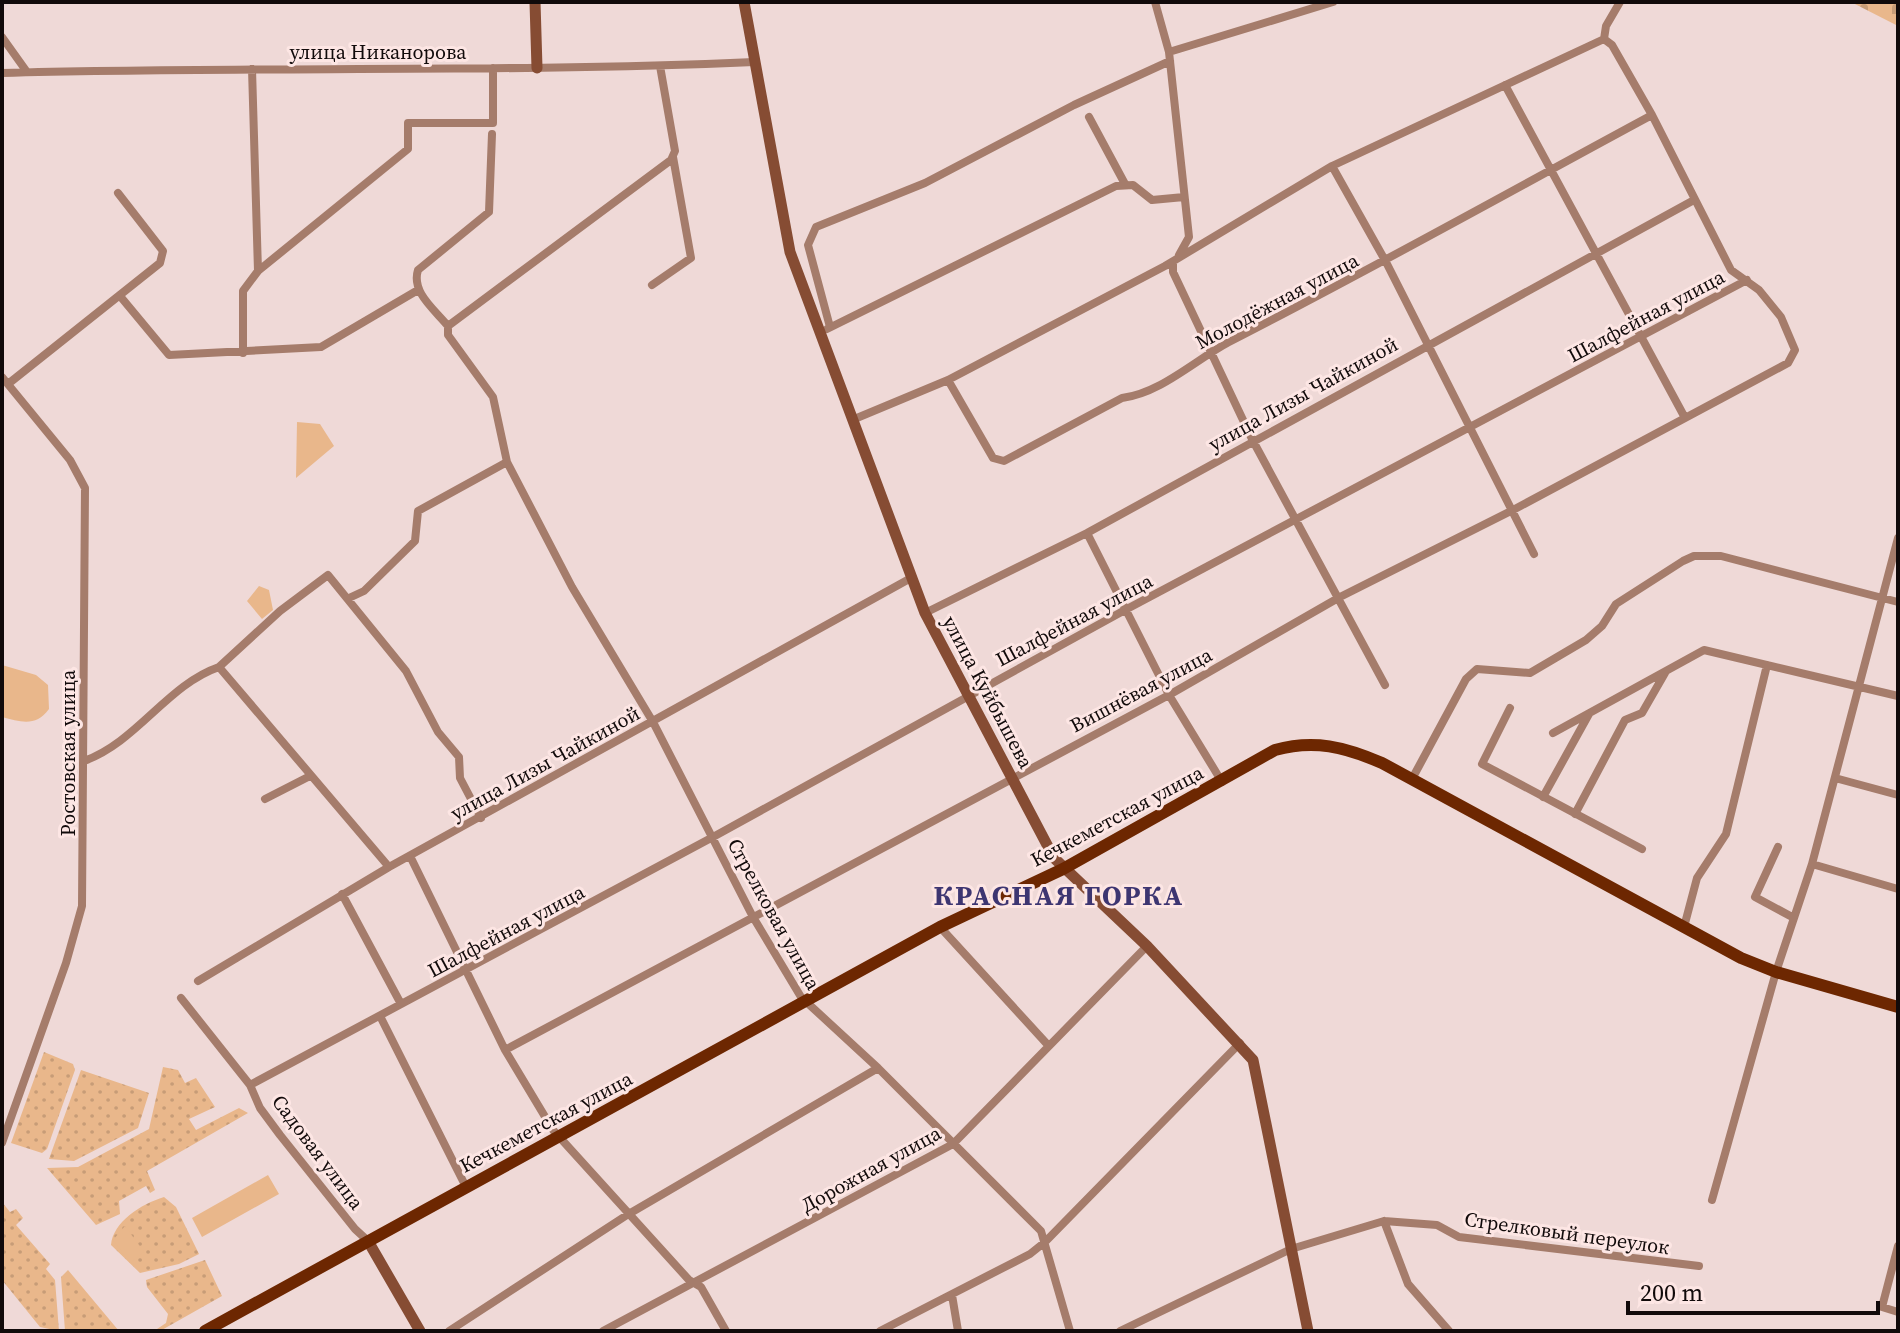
<svg xmlns="http://www.w3.org/2000/svg" width="1900" height="1333" font-family="'Source Serif 4',serif">
<defs>
<pattern id="grass-dots" width="8" height="8" patternUnits="userSpaceOnUse" patternTransform="scale(2)"><rect width="8" height="8" fill="#e9b78b"/><path d="M2 2h.1M6 6h.1" fill="none" stroke="#c79c77" stroke-width="1.8" stroke-linecap="round"/></pattern>
<pattern id="cemetery-stones" width="16" height="16" patternUnits="userSpaceOnUse" patternTransform="scale(2)"><rect width="16" height="16" fill="#e9b78b"/><path d="M2 7V4a2 2 0 0 1 4 0v3zM10 15v-3a2 2 0 0 1 4 0v3z" fill="#c79c77"/></pattern>
</defs>
<rect width="100%" height="100%" fill="#efd9d7"/>
<path fill="url(#grass-dots)" d="M44 1052 73 1064 75 1070 47 1149 42 1153 11 1143Z
M163 1067 178 1070 185 1083 196 1078 215 1107 189 1119 196 1130 239 1108 248 1113 147 1171 155 1190 150 1193 146 1186 119 1201 120 1214 96 1225 47 1168 78 1167 149 1129Z
M81 1070 149 1093 138 1128 74 1161 49 1159Z
M164 1197 176 1207 199 1254 179 1264 140 1273 111 1245C113 1222 141 1204 164 1197Z
M2 1202 10 1212 16 1209 23 1218 16 1225 50 1264 46 1269 55 1280 59 1331 40 1327 2 1280Z
M205 1260 222 1296 160 1331H154L166 1323 168 1314 147 1287 146 1280Z
M68 1270 119 1331H65L61 1277Z"/>
<path fill="url(#cemetery-stones)" d="M1851 2H1898V26Z"/>
<path fill="#e9b78b" d="M297 422 320 424 334 446 296 478Z
M259 586 269 590 273 610 262 619 247 601Z
M2 665 36 675 48 685 49 709C36 727 21 722 2 717Z
M268 1175 279 1194 202 1237 192 1218Z
M125 1226 144 1252 130 1263 113 1240Z"/>
<g fill="none" stroke-linecap="round" stroke-linejoin="round">
<path stroke="#a57c6b" stroke-width="8" d="M1155 2 1169 52 1189 237 1179 255
M2 37 27 72
M1604 39 1606 26 1620 2
M1169 52 1333 2
M2 73C253 66 504 73 754 62
M1505 85 1684 416
M1089 117 1125 184
M492 134 489 212 418 270C411 292 434 309 448 326V335L493 397 507 462 572 587 653 722 753 917 801 997 878 1068 1041 1231 1070 1331
M1332 166 1386 262 1534 554
M1173 262V272L1252 439 1385 685
M258 271 408 149V123H493V68
M652 285 691 258 673 157
M120 296 169 355 321 347 418 290
M448 326 671 160 675 151 660 66
M830 327 808 245 816 227 925 183 1074 105 1170 61
M827 329 1116 186 1133 185 1152 200 1184 197
M243 353V291L258 271 252 69
M2 377 70 460 85 488 82 906 66 963 2 1143
M948 380 993 458 1004 461 1122 398C1161 393 1195 360 1229 342 1372 269 1511 191 1652 115
M8 384 160 263 163 251 118 193
M852 420 948 380 1165 266 1332 166 1604 39
M1087 533 1169 695 1222 782
M349 598 364 591 415 541 418 511 507 462
M925 613 1087 533 1694 200
M219 667 280 611 328 575 406 671 438 732 459 757 460 778 481 818
M219 667 389 867
M1510 708 1482 764 1642 849
M1553 733 1704 650 1898 696
M84 761C137 742 167 685 219 667
M1835 778 1898 795
M1412 779 1466 679 1477 669 1530 673 1586 640 1602 626 1616 604 1683 561 1694 556H1721L1898 602
M1543 797 1589 714
M265 799 310 776
M1575 814 1625 720 1642 713 1665 673
M1778 847 1755 897 1794 918
M411 858 505 1050 553 1130 689 1280 701 1287 726 1331
M1812 864 1898 889
M342 894 401 1004
M940 927 1047 1044
M1684 927 1697 878 1726 834 1767 665
M1776 972 1812 864 1898 538
M198 981 389 867 911 578
M181 998 250 1085 260 1108 280 1135 355 1229 368 1241
M380 1016 466 1187
M505 1050 1169 695 1340 597 1513 510 1788 363 1795 350 1781 317 1759 290 1731 270 1652 115 1612 45 1604 39
M250 1085 713 837 1125 610 1747 280
M1712 1200 1776 972
M1384 1221 1408 1284 1449 1331
M1898 1246 1882 1307 1898 1312
M952 1295 958 1331
M449 1331 627 1215 878 1068
M603 1331 953 1144 1147 946
M880 1331 1030 1254 1045 1242 1240 1043
M1120 1331 1291 1249 1384 1221 1437 1225 1459 1237 1699 1266"/>
<path stroke="#864c33" stroke-width="11" d="M535 2 537 68
M744 2 790 252 925 613 1054 858 1147 946 1253 1060 1308 1331
M368 1241 420 1331"/>
<path stroke="#6d2701" stroke-width="12" d="M205 1331 940 927 1063 869 1275 750C1314 739 1345 747 1382 763L1741 958 1776 972 1898 1007"/>
</g>
<g text-anchor="middle" stroke-width="6" stroke-linejoin="round" paint-order="stroke">
<g font-size="20" fill="#110a0a" stroke="#fde6e4">
<text x="378" y="59">улица Никанорова</text>
<text transform="translate(1277 301) rotate(-28)" y="7">Молодёжная улица</text>
<text transform="translate(1646 316) rotate(-28)" y="7">Шалфейная улица</text>
<text transform="translate(1303 394) rotate(-29)" y="7">улица Лизы Чайкиной</text>
<text transform="translate(1074 620) rotate(-28)" y="7">Шалфейная улица</text>
<text transform="translate(1141 690) rotate(-28)" y="7">Вишнёвая улица</text>
<text transform="translate(988 692) rotate(62)" y="7">улица Куйбышева</text>
<text transform="translate(68 753) rotate(-90)" y="7">Ростовская улица</text>
<text transform="translate(545 763) rotate(-29)" y="7">улица Лизы Чайкиной</text>
<text transform="translate(1117 816) rotate(-28)" y="7">Кечкеметская улица</text>
<text transform="translate(774 914) rotate(61)" y="7">Стрелковая улица</text>
<text transform="translate(506 931) rotate(-28)" y="7">Шалфейная улица</text>
<text transform="translate(546 1122) rotate(-28)" y="7">Кечкеметская улица</text>
<text transform="translate(318 1152) rotate(53)" y="7">Садовая улица</text>
<text transform="translate(871 1169) rotate(-29)" y="7">Дорожная улица</text>
<text transform="translate(1567 1233) rotate(8)" y="7">Стрелковый переулок</text>
</g>
<g font-size="28" font-weight="bold" letter-spacing="2" fill="#3d3571" stroke="#fde6e4">
<text x="1059" y="905">КРАСНАЯ ГОРКА</text>
</g>
</g>
<rect width="1900" height="1333" fill="none" stroke="#110a0a" stroke-width="8"/>
<path d="M1628 1301v12h250v-12" fill="none" stroke="#110a0a" stroke-width="4"/>
<text x="1640" y="1301" font-size="24" fill="#110a0a" stroke="#fde6e4" stroke-width="6" paint-order="stroke">200 m</text>
</svg>
